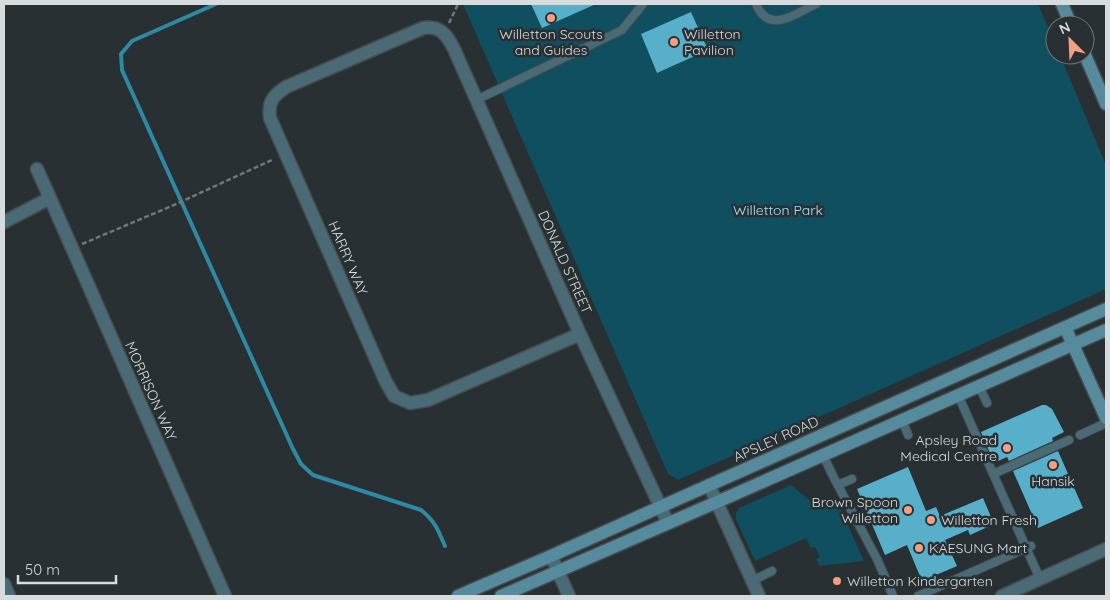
<svg xmlns="http://www.w3.org/2000/svg" width="1110" height="600" font-family="Quicksand,sans-serif">
<rect width="100%" height="100%" fill="#283033"/>
<path fill="#0f4f60" d="M463 4H1038L1055 44V55H1060L1106 165V289L678 480 668 474Z
M791 485 814 504 827 502 836 499 864 561 819 566 816 559 820 557 815 547 811 548 806 538 755 561 736 519V513L739 508Z"/>
<g fill="none" stroke-linecap="round" stroke-linejoin="round">
<path stroke="#2e89a3" stroke-width="4" d="M216 4 132 41 121 54 122 70 293 449 301 464 313 475 421 510C435 521 438 530 445 546"/>
</g>
<path fill="#58afca" d="M531 4H596L542 28Z
M691 12 708 50 657 73 641 34Z
M1042 405H1046L1052 409 1064 432 1052 438 1053 441 1009 461 1007 457 994 463 981 432Z
M1058 451 1083 508 1038 528 1013 471Z
M908 467 926 511 936 507 940 516 983 498 994 524 970 535 968 530 945 540 957 566 922 581 907 545 885 555 857 489Z"/>
<g fill="none" stroke-linecap="round" stroke-linejoin="round">
<g stroke="#444c4e" stroke-width="10">
<path id="lane" d="M756 4C769 35 795 14 816 4
M476 100 622 30 643 4
M979 386 987 403
M958 395 1040 579
M902 420 908 435
M1080 435 1106 423
M823 455 833 476 877 559 893 596
M993 474 1069 440
M838 485 852 479
M752 581 772 571
M918 596 1031 546"/>
</g>
<g stroke="#444c4e" stroke-width="15">
<path id="street" d="M37 169 50 198
M4 222 50 198 225 596
M580 334 428 400 410 403 394 396 385 380 270 118C268 101 273 96 286 87L423 28C440 25 447 35 454 49L580 334 668 523
M709 485 759 596
M551 556 569 596
M4 584 9 596
M1002 596 1106 549"/>
</g>
<g stroke="#444c4e" stroke-width="15">
<path id="secondary" d="M1062 4 1071 25
M1085 55 1106 104
M1065 327 1106 418
M458 596 551 556 660 507 1106 309
M501 596 717 502 1106 330"/>
</g>
<path stroke="#70777a" stroke-width="2.5" stroke-dasharray="5 2.5" stroke-linecap="butt" d="M449 23 458 4
M82 244 174 205 274 159"/>
<use href="#lane" stroke="#4a6a75" stroke-width="8"/>
<use href="#street" stroke="#4a6a75" stroke-width="12"/>
<use href="#secondary" stroke="#568b9d" stroke-width="12"/>
</g>
<g fill="#f3a082" stroke="#283033" stroke-width="2">
<circle cx="551" cy="18" r="5"/>
<circle cx="674" cy="42" r="5"/>
<circle cx="1007" cy="448" r="5"/>
<circle cx="1053" cy="465" r="5"/>
<circle cx="908" cy="510" r="5"/>
<circle cx="931" cy="520" r="5"/>
<circle cx="919" cy="548" r="5"/>
<circle cx="837" cy="581" r="5"/>
</g>
<g text-anchor="middle" stroke-width="5" stroke-linejoin="round" paint-order="stroke">
<g font-size="14" fill="#d6dcde" stroke="#283033" text-anchor="start">
<text x="551" y="39" text-anchor="middle">Willetton Scouts<tspan x="551" dy="16">and Guides</tspan></text>
<text x="684" y="39">Willetton<tspan x="684" dy="16">Pavilion</tspan></text>
<text x="997" y="445" text-anchor="end">Apsley Road<tspan x="997" dy="16">Medical Centre</tspan></text>
<text x="1053" y="486" text-anchor="middle">Hansik</text>
<text x="898" y="507" text-anchor="end">Brown Spoon<tspan x="898" dy="16">Willetton</tspan></text>
<text x="941" y="525">Willetton Fresh</text>
<text x="929" y="553">KAESUNG Mart</text>
<text x="847" y="586">Willetton Kindergarten</text>
</g>
<g font-size="14" fill="#a1e3f9" stroke="#283033">
<text x="778" y="215">Willetton Park</text>
</g>
<g font-size="14" fill="#d6dcde" stroke="#283033">
<text transform="translate(348 258) rotate(67)" y="5">HARRY WAY</text>
<text transform="translate(565 262) rotate(66)" y="5">DONALD STREET</text>
<text transform="translate(151 391) rotate(66)" y="5">MORRISON WAY</text>
<text transform="translate(776 439) rotate(-24)" y="5">APSLEY ROAD</text>
</g>
</g>
<rect width="1110" height="600" fill="none" stroke="#d6dcde" stroke-width="10"/>
<g transform="translate(1070 40) rotate(336)"><circle r="24" fill="#283033" stroke="#6e7577"/>
<path d="M0-4L9 19L0 12L-9 19Z" fill="#f3a082"/>
<text y="-8" font-size="14" font-weight="bold" text-anchor="middle" fill="#d6dcde">N</text>
</g>
<path d="M18 575v8h98v-8" fill="none" stroke="#d6dcde" stroke-width="2.5"/>
<text x="25" y="575" font-size="15" fill="#d6dcde" stroke="#283033" stroke-width="4" paint-order="stroke">50 m</text>
</svg>
